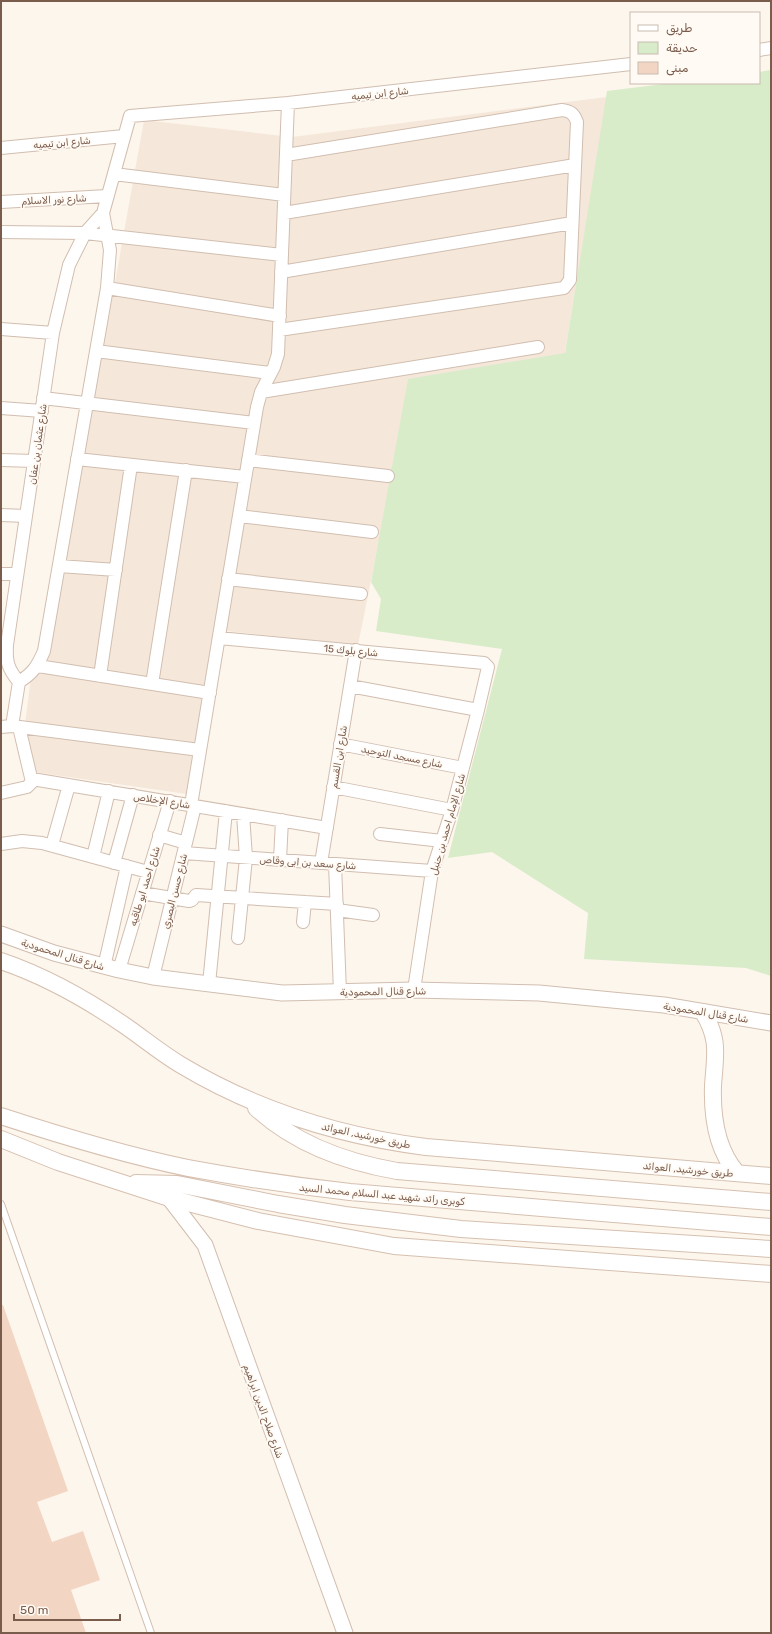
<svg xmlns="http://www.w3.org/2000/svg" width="772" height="1634" font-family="Rubik,'Noto Naskh Arabic',sans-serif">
<rect width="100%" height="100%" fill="#fdf6ec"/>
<path fill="#f5e8da" d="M607 97 564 358 410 385 358 645 217 630 193 795 34 772 24 733 31 677 47 663 144 120 292 137Z"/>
<path fill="#d8ecc9" d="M771 70V976L746 968 584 959 588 913 492 852 448 858 502 649 376 631 381 599 371 582 408 379 565 353 607 91 672 83H759V72Z"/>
<path fill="#f3d5c3" d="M1 1305H3L68 1491 37 1502 52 1542 83 1531 100 1580 71 1590 86 1633H1Z"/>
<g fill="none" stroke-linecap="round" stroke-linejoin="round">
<g stroke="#d1beb0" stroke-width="8">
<path id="service" d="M1 1204 151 1633"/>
</g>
<g stroke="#d1beb0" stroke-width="14">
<path id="minor" d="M759 50 771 48
M1 148 124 136
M114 174 284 195
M1 202 107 196
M284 213 575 165
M1 232 85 233 282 255
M281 272 572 223
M107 288 280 316
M1 329 53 333
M279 330 564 288 570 280 577 122C574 114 571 111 562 110L286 155
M96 351 270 373
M261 392 538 347
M43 398 254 423
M1 408 42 411
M77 459 245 477
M1 460 34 461
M248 460 388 476
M1 515 26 516
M239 516 372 532
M59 566 116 570
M1 574H17
M228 579 361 594
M219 638 484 663 488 667 478 710 452 810 432 871 414 990
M38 666 210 693
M100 676 131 465
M19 682C33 673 37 667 44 651L107 288 110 250 103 213
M152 684 186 470
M350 686 478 710
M12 726 19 682C8 669 6 662 7 645L53 333 69 265 85 233 103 213 130 116 288 103 631 64
M1 727 12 726 200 750
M19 727 32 782
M340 744 463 768
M333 787 452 810
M1 793 27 787 34 780H38L327 828
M191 805 257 407 261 392 274 367 278 354 288 103
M380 834 442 841
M159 835 186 843
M1 844 22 841 42 843 148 872
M52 845 69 785
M184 853 432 871
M93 857 109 791
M280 860 282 820
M114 863 133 795
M321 863 356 650
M335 864 340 992
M142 893 189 901 192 900 196 895 337 904
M337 910 373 915
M303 922 305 902
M238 938 246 858 243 814
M104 967 127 866
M119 970 170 801
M153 977 195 806
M209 984 226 811"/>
</g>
<g stroke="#d1beb0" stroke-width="17">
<path id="tertiary" d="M1 934 54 953 119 970 153 977 282 993 414 990 539 993 664 1005 771 1023
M169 1198 205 1245 345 1633"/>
</g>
<g stroke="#d6c0b0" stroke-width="18">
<path id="secondary" d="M1 961C45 976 86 999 124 1025 143 1038 161 1053 181 1065 256 1110 340 1136 426 1147L771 1176
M703 1012C720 1040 715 1055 713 1086 712 1116 717 1150 737 1173
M256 1108C295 1144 345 1162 397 1171L771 1202
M1 1116C62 1136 125 1155 188 1168 242 1178 296 1186 350 1192L771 1227
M1 1139 58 1162 169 1198 258 1221 394 1246 771 1274
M136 1183 177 1184 278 1204 345 1215 461 1229 771 1249"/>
</g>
<use href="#service" stroke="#fff" stroke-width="6"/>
<use href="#minor" stroke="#fff" stroke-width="12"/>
<use href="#tertiary" stroke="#fff" stroke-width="15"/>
<use href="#secondary" stroke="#fff" stroke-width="16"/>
</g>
<g text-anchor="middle" stroke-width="3.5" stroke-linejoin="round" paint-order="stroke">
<g font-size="10" fill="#7a5c4d" stroke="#fffaf3">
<text transform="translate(380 93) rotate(-6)" y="4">شارع ابن تيميه</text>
<text transform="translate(62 142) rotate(-5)" y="4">شارع ابن تيميه</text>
<text transform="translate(54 199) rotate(-3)" y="4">شارع نور الاسلام</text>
<text transform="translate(37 444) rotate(-82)" y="4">شارع عثمان بن عفان</text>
<text transform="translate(351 650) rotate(5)" y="4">شارع بلوك 15</text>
<text transform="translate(402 756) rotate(11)" y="4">شارع مسجد التوحيد</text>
<text transform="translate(338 757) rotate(-81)" y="4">شارع ابن القسم</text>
<text transform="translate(162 800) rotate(9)" y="4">شارع الإخلاص</text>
<text transform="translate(447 824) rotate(-74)" y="4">شارع الإمام احمد بن حنبل</text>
<text transform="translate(308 862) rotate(4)" y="4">شارع سعد بن ابى وقاص</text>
<text transform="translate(144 886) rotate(-73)" y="4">شارع احمد ابو طاقيه</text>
<text transform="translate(174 891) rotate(-76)" y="4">شارع حسن البصري</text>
<text transform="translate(63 954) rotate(17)" y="4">شارع قنال المحمودية</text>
<text transform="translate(383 991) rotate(-1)" y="4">شارع قنال المحمودية</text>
<text transform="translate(706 1012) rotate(9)" y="4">شارع قنال المحمودية</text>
<text transform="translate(366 1135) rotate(12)" y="4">طريق خورشيد, العوائد</text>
<text transform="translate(688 1169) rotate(5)" y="4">طريق خورشيد, العوائد</text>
<text transform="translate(382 1194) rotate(5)" y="4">كوبرى رائد شهيد عبد السلام محمد السيد</text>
<text transform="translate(264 1411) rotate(70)" y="4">شارع صلاح الدين ابراهيم</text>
</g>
</g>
<rect width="772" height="1634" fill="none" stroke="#7a5c4d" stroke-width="4"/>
<rect x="630" y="12" width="130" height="72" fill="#fffaf3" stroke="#cabbb1"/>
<rect x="638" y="25" width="20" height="6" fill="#ffffff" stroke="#cabbb1"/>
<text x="666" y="32" font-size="12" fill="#7a5c4d">طريق</text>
<rect x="638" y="42" width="20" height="12" fill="#d8ecc9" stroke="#cabbb1"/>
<text x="666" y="52" font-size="12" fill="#7a5c4d">حديقة</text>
<rect x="638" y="62" width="20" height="12" fill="#f3d5c3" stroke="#cabbb1"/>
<text x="666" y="72" font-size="12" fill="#7a5c4d">مبنى</text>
<path d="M14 1614v6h106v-6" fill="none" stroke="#7a5c4d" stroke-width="2"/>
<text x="20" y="1614" font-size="12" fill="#7a5c4d" stroke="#fffaf3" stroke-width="3" paint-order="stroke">50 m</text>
</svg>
